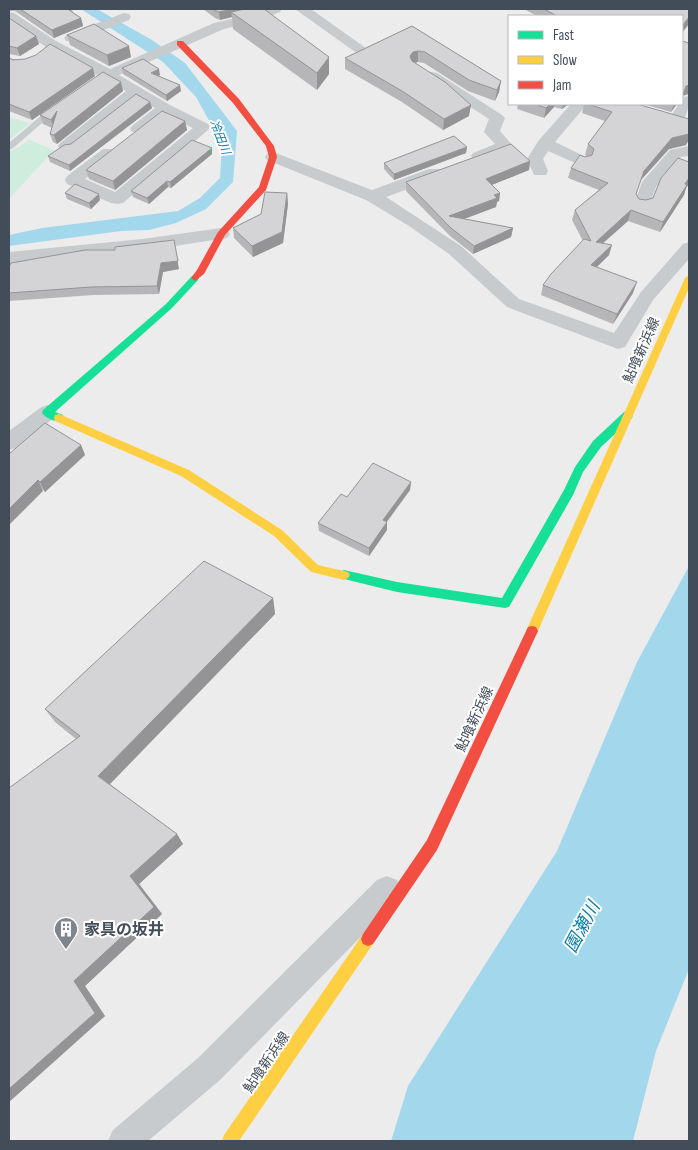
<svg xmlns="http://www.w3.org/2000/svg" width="698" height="1150" font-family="'Sofia Sans Condensed','Noto Sans JP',sans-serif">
<rect width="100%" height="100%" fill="#edecec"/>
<path fill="#cfeddd" d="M9 117 30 123 9 140Z
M30 140 54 150 9 199V152Z"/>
<path fill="#a3d8ec" d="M81 9H97L152 40 185 63 237 131 233 182 206 209 176 223 149 230 121 231 9 246V235L42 228 178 211 200 198 220 178 222 144 196 97 163 62Z
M689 566V969L656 1051 633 1141H391L408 1086 557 851 637 662Z"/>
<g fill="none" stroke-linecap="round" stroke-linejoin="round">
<path fill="#c8cbcd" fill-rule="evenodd" d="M50 108 57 110 12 149H9V143Z"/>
<path fill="#c8cbcd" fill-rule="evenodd" d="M264 9H282L280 12 258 21 224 29 119 75 170 105 208 124 211 127 208 130 123 203 117 204 111 203 67 184 65 180 67 176 103 149H115L117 152 115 155 85 179 115 192 193 128 166 115 144 132H132L130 129 132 126 155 108 137 98 72 149H60L58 146 60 143 126 91 46 47 9 22V12L14 13 56 41 110 69 214 23 249 15Z
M295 9H311L370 51 368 54H358Z
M124 13 129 14 131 17 129 20 76 41H66L64 38 66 35Z
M432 72 437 73 502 115 505 118 500 131 513 146 511 149 485 159H473L471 156 473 153 495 144 484 132 489 119 427 79 425 76 427 73Z
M689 96C689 108 688 113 681 123H671L668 120 679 104H682L684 97Z
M571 104H587L555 142 588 158 590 161 588 164 582 166 548 151 543 159 548 171 546 175H534L527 159 539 140Z
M689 146V156L681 157 656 187 648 208 642 209 636 208 634 204 642 182 670 150Z
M273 152 372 190 429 169H441L443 173 441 177 386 197 461 246 519 299 614 333 641 292 683 244 689 242V259L653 300 625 347 618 349 507 307 449 254 409 226 366 200 267 160 265 157 267 154Z
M221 228 227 230 230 234 227 238 142 251 9 264V252L142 239Z
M47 405 54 408 57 413 54 418 16 448 9 450V431L40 408Z
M387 876 397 880 401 890 397 900 220 1080 148 1141H108L113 1130 198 1058 377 880Z"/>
<path fill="#16e098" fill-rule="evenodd" d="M195 275 199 278 198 280 172 308 55 412 63 415 64 418 63 421C57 423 45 418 42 413L43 410 166 304 192 276Z
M628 411 632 412 633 415 632 418 601 447 583 472 573 495 509 607 505 608 397 592 340 578 338 575 340 572 344 570 397 582 502 598 564 490 575 467 593 441 624 412Z"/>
<path fill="#ffcf43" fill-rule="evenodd" d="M689 275V288L538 631 536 635 532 636 528 635 526 631 685 278Z
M59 414 189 470 282 530 318 565 348 572 350 575 348 578 344 580 311 572 274 536 181 476 55 421 54 418 55 415Z
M368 932 373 934 375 939 373 944 239 1141H222L224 1135 363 934Z"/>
<path fill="#f24e42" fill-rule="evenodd" d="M177 41H183L239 99 274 146 277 157 266 190 225 235 204 274 195 281 191 278 197 270 218 232 259 187 269 157 266 146 233 103 177 45Z
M532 626 536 627 538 631 437 850 373 944 368 946 363 944 361 939 363 934 427 840 528 627Z"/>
</g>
<path fill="#b6b6b8" d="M9 9H72L73 13 81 18 83 26 54 38 15 11H9Z
M203 9H264L329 74 317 90 233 29 232 17 220 20 215 18Z
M524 9H689L682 16H537Z
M9 18 36 36 39 44 20 56 9 54Z
M412 26 501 81 499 92 495 101 468 91 424 63 418 62 415 63 469 116 443 130 402 102 345 69V58Z
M67 35 131 57 109 66 70 45Z
M9 58 95 76 32 120 9 111Z
M122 68 160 75 158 76 181 91 167 101 123 74Z
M121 82 123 91 57 144 53 142 50 134 52 128 43 124 40 115Z
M150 102 152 108 70 171 50 162 48 156Z
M518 104H569L562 109 554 107 544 118 517 109Z
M584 104H637L686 145 669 149 640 181 636 195 639 199 646 200 653 198 689 162V184L686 188 684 195 660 232 628 221 603 243 609 255 596 267 633 293 613 324 541 295 543 285 583 241 572 220 575 210 599 190 568 178 571 168 587 156 585 155 588 144 605 121 582 113Z
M643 104H677L671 112Z
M185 121 187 130 115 190 89 179 86 170Z
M467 147 466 153 394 180 384 169V163Z
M212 148V154L171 188 168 187 149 204 133 197 131 191Z
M530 161 529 170 492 185 500 193 499 201 497 202 496 207 464 219 513 228 511 237 473 254 450 236 406 191V182Z
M65 193 100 200 91 209 67 199Z
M287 193 288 204 283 243 253 257 234 238 233 228 261 214Z
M9 267 179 269 163 272 159 294 94 295 9 301Z
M81 445 85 455 45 492 9 454Z
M411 482 410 490 387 522V530L369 556 319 531 318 523Z
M273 598 275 614 110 784 183 844 139 884 162 914 85 986 105 1016 9 1102 76 739 55 722 45 709Z"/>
<path fill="#949496" d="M232 9H248L231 12 232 17 220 20 219 12Z
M689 17V24L682 33V26Z
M81 18 83 26 54 38 52 30Z
M36 36 39 44 20 56 17 48Z
M129 46 131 57 109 66 107 55Z
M418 51V62L413 63 410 56 413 52Z
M329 57V74L317 90V73Z
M93 68 95 76 32 120 29 112Z
M159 69 160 75 152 79 151 73Z
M501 81 499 92 495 101 497 90Z
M121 82 123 91 57 144 54 135Z
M180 85 181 91 167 101 166 95Z
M689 85V94L682 96V99V92L686 86Z
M150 102 152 108 70 171 69 165Z
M550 104H554V107L544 118 546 108Z
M563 104H569L562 109Z
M674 104H677L671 112Z
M471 105 469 116 443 130 444 119Z
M57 111 54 129 51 120Z
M185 121 187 130 115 190 113 181Z
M689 134V140L686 145 669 149 640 181 644 171 672 138Z
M467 147 466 153 394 180V174Z
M212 148V154L171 188 170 182Z
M530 161 529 170 484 188 486 179Z
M689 178V184L686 188 684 195 660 232 663 222Z
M167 181 168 187 149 204 147 198Z
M287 193 288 204 283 243 253 257 252 246Z
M500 193 499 201 497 202 496 207 448 225 449 216Z
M99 194 100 200 91 209 89 203Z
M631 210 628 221 593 252 596 242Z
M513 228 511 237 473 254 474 246Z
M174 240 179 269 163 272 159 294 157 286 161 263Z
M612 245 609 255 588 276 591 265Z
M637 282 633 293 613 324 617 314Z
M81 445 85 455 45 492 40 482Z
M38 480 43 491 9 525V509Z
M411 482 410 490 382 528 383 520Z
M387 522V530L369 556V548Z
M273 598 275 614 107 787 98 776Z
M177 834 183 844 139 884 162 914 85 986 105 1016 9 1102V1089L74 981 130 876Z"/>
<path fill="#d4d4d6" stroke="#949496" d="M20 9H71L69 10 81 18 52 30Z
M212 9H232L219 12 214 10Z
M245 9H264L329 57 317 73 231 12Z
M544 9H689V17L682 26V16H557Z
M9 18 36 36 17 48 9 46Z
M94 24 129 46 107 55 67 35Z
M412 26 501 81 497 90 469 80 425 52 418 51 413 52 410 56 412 61 445 82 471 105 444 119 402 91 345 58Z
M682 41 689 43V85L686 86 684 92H682Z
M50 44 93 68 29 112 9 104V58L13 60 25 59 36 55Z
M143 59 159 69 151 73 180 85 166 95 122 68Z
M103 72 121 82 54 135 50 134 57 111 51 120 40 115Z
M136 94 150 102 69 165 48 156 64 145 71 144Z
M535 104H550L546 108Z
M588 104H637L689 119V134L672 138 644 171 636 194 639 199 646 200 653 198 661 178 678 158 689 162V178L685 184 687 185 663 222 631 210 596 242 612 245 591 265 637 282 617 314 543 285 551 274 584 239 591 241 575 210 608 183 571 168 580 155 585 157 592 155 594 149 588 144 612 112Z
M162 111 185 121 113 181 86 170Z
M454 136 467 147 394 174 384 163Z
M192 140 212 148 170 182 167 181 147 198 131 191Z
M511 144 530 161 486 179 500 193 494 195 497 198 449 216 513 228 474 246 451 228 406 182Z
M75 184 99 194 89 203 65 193Z
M265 192 287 193 282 232 252 246 233 228 261 214Z
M174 240 178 261 161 263 157 286 91 287 9 293V267L11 263 85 250H115V247Z
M45 423 81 445 40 482 38 480 9 509V454Z
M373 463 411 482 383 520 387 522 369 548 318 523 341 494 347 497Z
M204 561 273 598 98 776 177 834 130 876 154 907 74 981 95 1013 9 1089V788L80 736 45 709Z"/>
<defs>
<g id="building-pin" transform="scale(1.25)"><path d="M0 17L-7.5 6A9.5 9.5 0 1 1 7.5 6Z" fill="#7e858c" stroke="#fff"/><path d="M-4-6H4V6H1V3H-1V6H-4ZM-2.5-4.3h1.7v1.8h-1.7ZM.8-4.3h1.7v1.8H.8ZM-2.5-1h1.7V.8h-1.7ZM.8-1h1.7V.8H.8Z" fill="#fff"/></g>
</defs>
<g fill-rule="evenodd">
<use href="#building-pin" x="66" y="929"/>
</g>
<g text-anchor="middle" stroke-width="4" stroke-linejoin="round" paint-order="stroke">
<g font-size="12" font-style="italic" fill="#0a7ba5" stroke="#fff">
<text transform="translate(220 137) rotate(69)" y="4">冷田川</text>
</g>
<g font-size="14" fill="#434d59" stroke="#fff">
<text transform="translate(641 350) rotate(-66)" y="5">鮎喰新浜線</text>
<text transform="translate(474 719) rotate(-65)" y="5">鮎喰新浜線</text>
<text transform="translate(266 1062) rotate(-56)" y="5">鮎喰新浜線</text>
</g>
<g font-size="16" font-weight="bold" fill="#434d59" stroke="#fff" text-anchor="start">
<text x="84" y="935">家具の坂井</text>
</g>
<g font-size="18" font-style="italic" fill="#0a7ba5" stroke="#fff">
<text transform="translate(582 927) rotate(-62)" y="6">園瀬川</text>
</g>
</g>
<rect width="698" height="1150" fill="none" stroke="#434d59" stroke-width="20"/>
<rect x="508" y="15" width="175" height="90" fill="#ffffff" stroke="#b4b8bd"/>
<rect x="518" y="31" width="25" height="8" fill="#16e098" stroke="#b4b8bd"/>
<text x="553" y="40" font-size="15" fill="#434d59">Fast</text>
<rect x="518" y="56" width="25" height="8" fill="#ffcf43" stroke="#b4b8bd"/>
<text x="553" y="65" font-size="15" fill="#434d59">Slow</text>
<rect x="518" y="81" width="25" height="8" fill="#f24e42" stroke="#b4b8bd"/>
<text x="553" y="90" font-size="15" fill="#434d59">Jam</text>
</svg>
